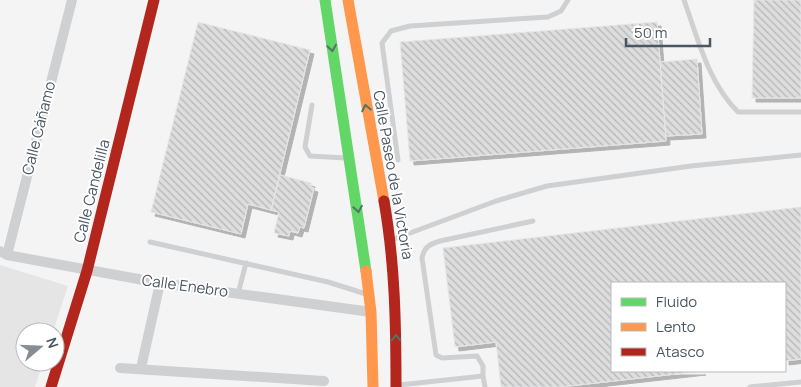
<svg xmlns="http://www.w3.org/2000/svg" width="801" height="387" font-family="Manrope,sans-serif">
<defs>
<pattern id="building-back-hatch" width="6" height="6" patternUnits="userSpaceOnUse" patternTransform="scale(1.25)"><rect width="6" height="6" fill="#ddddde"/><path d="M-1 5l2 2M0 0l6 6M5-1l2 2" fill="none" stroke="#b5b6b7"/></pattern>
<filter id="shadow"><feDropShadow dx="4" dy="4" stdDeviation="0" flood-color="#0004"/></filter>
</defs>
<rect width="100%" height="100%" fill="#f4f4f4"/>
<path fill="#e6e5e6" d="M0 265 68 286 53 332H25V362H43L35 387H0Z"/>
<path fill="url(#building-back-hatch)" stroke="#e5e6e7" filter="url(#shadow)" d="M754 0H801V98H752Z
M198 22 310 50 271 210 248 204 241 234 151 212Z
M657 22 666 141 410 161 400 42Z
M697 59 702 134 666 136 660 62Z
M280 175 311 183 310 187 314 188 304 228 300 227 298 233 290 231 289 236 274 233 279 212 271 210Z
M801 207V359L785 361V283H612V371H702L560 387H501L496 342 455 347 443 248Z"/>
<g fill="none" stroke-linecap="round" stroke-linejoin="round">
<path stroke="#ced0d2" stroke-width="5" d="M684 0C698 39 708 82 738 112H801
M312 105 305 147 310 156 346 158
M398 160 382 43 391 31 410 26 548 17 561 11 568 0
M394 239 496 201 547 186 691 166 801 155
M150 242 328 282 366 294
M238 294 246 263
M483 376V366L477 356 442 358 436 355 422 258C424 247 430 244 440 241L533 221
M399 385 483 376 485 387
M750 387 801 382"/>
<path stroke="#ced0d2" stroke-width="10" d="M0 251 7 255 160 283 371 312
M7 255 72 0
M120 368 324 381
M141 368 160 283"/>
<path stroke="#63d668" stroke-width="11" d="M325 0 366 271"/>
<path stroke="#ff974d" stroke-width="11" d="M348 0 384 201
M366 271 371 312 373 387"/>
<path stroke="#b3261e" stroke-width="11" d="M384 201C395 263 396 325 396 387
M51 387 87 271 154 0"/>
</g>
<defs><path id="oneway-chevron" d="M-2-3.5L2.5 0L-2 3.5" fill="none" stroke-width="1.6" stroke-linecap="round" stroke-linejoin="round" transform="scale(1.25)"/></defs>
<g stroke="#507663">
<use href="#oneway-chevron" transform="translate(332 48) rotate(81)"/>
<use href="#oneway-chevron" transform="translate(366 108) rotate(-101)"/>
<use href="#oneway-chevron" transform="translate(358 209) rotate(81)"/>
<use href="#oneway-chevron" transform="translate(396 338) rotate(-90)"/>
</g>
<g text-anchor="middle" stroke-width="4" stroke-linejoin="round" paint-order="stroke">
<g font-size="15" fill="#4a5661" stroke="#fff">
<text transform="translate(39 128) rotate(-76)" y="5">Calle Cáñamo</text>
<text transform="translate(393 175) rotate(80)" y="5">Calle Paseo de la Victoria</text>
<text transform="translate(92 191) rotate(-76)" y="5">Calle Candelilla</text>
<text transform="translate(185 286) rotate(8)" y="5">Calle Enebro</text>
</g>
</g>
<rect x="611" y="282" width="175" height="90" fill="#ffffff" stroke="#b7bbc0"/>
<rect x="621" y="298" width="25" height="8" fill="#63d668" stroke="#b7bbc0"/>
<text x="656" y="307" font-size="15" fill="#4a5661">Fluido</text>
<rect x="621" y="323" width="25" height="8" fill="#ff974d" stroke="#b7bbc0"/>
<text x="656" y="332" font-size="15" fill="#4a5661">Lento</text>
<rect x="621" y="348" width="25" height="8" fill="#b3261e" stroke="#b7bbc0"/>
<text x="656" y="357" font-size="15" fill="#4a5661">Atasco</text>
<g transform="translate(40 347) rotate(71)"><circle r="24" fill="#ffffff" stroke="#b7bbc0"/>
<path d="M0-4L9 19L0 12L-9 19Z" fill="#868d94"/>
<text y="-8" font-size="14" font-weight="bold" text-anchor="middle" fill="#4a5661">N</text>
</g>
<path d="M626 38v8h84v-8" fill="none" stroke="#4a5661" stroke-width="2.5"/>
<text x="634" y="38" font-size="15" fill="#4a5661" stroke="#ffffff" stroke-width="4" paint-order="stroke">50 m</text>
</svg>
